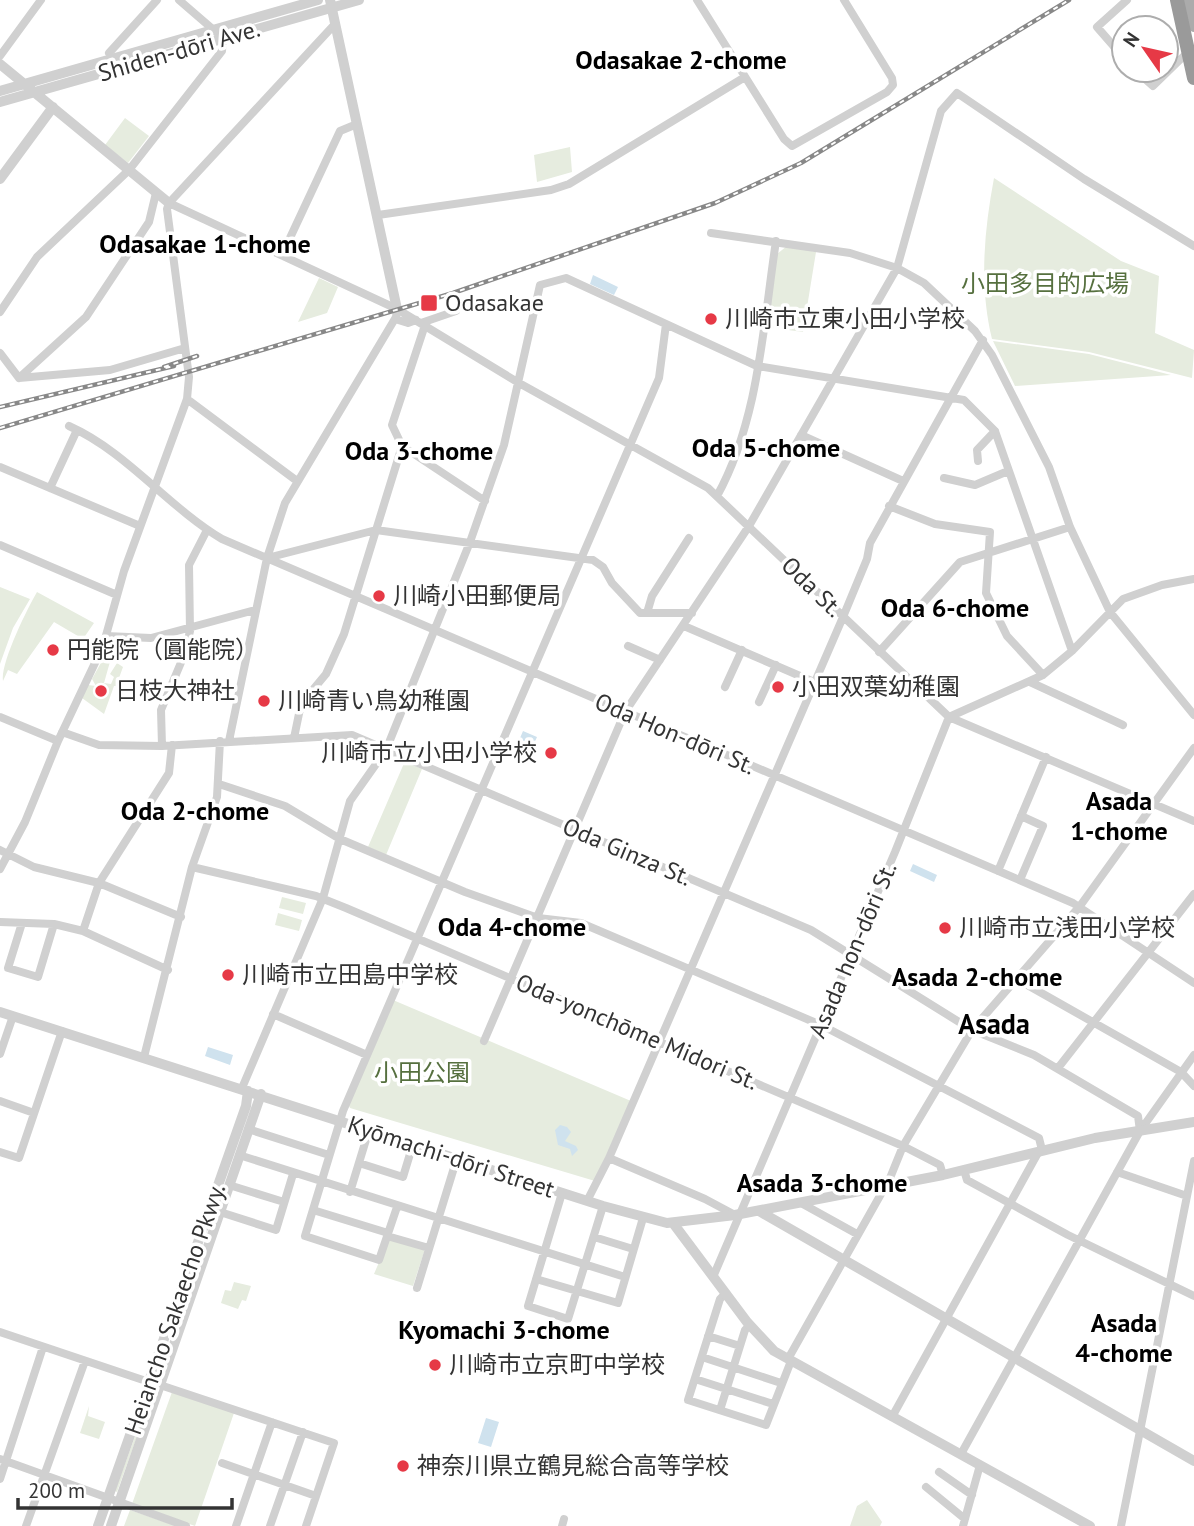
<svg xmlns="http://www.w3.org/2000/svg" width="1194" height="1526" font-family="'PT Sans','Noto Sans JP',sans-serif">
<rect width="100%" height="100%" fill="#fff"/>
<path fill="#e6ecdf" d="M125 118 149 136 128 163 105 145Z
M570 147 572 172 537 182 534 155Z
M994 178 1121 261 1159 276 1155 333 1194 350 1192 378 1089 352 992 339C979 285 984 232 994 178Z
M787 246 816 252 803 332 766 327 777 254Z
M319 278 338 287 327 313 298 322Z
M993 341 1089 354 1171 375 1015 386Z
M0 587 30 599 13 628 0 664Z
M37 592 94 623 83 639 54 622 17 674 8 670 3 681C0 664 27 609 37 592Z
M113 641 115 644 104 683 111 684 114 677 110 674 117 663 123 667 119 678 141 683 140 686H114L104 714 82 698 88 685 96 686 92 679Z
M405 761 422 769 386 855 368 847Z
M282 897 306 903 303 914 279 908Z
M278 913 302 920 299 931 275 925Z
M393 1000 631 1101 595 1181 350 1108 348 1104Z
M389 1239 425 1249 413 1286 374 1274Z
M234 1282 251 1286 246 1301 242 1300 238 1309 221 1303 225 1290 231 1291Z
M166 1352 167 1354 117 1492 115 1491Z
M172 1392 234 1413 195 1526 132 1504Z
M89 1406 88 1416 105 1422 99 1439 80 1433Z
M867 1500 882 1522 880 1526H850L857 1506Z
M130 1510 176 1526H124Z"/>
<path fill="#cfe2ee" d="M593 275 618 287 614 295 590 284Z
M523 731 537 737 526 762 512 757Z
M913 864 937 875 934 882 910 871Z
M208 1047 233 1055 230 1065 205 1056Z
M560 1125 567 1127 571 1132 565 1141 576 1146 578 1150 572 1156 570 1149 558 1145 555 1130Z
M486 1418 499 1422 491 1447 478 1443Z"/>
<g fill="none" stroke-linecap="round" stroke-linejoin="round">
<path stroke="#d0d0d0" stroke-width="8" d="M697 0 784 139 792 146 887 92 893 85 892 78 844 0
M109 53 157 0
M0 56 41 0
M1124 58 1097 27 1127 0
M1135 70 1153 86 1188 52
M169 203 397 309 519 383 708 488 949 717 1194 821
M378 215 551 190 569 184 745 77
M711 233 850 253 897 268 924 283 975 331 992 355 1049 467 1070 527 1110 612 1194 715
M282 255 340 131 357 124
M0 312 37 257 129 170 222 51 223 38 179 0
M395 319 408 323 416 320
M421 323 456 311
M425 325 392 425 402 446 485 501
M0 353 19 378
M19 378 86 317 149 222 156 193
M19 378 110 370 185 348
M187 399 297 481
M69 426C127 452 167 506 222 539L1073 903 1194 983
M801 435 903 481
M978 461 977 450 995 431
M0 467 140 526
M944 478 975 485 1008 471
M50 488 77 430
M717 496C759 420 763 326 776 241
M889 506 935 524 990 532 986 593 1007 636 1043 675
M0 545 117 595
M267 558 376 530 593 560 603 567 612 583 640 613H692
M647 613 652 596 689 538
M684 626 814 682
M106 636 151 638 255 610
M628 646 660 660
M879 652 960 562 1070 527
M1030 682 1123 725
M725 687 742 650
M759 702 776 665
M0 717 58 741
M62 732 99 745 162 746 352 735 811 930 972 1030 1034 1055 1138 1116 1140 1131
M294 738 301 704 326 674 344 634 402 446
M229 741 267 558 285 503 396 317 397 309
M162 746 161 710 185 653 190 631 189 565 207 530
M219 784 285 806 340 839 465 892 538 918 581 923 821 1025 1039 1138 1042 1150
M0 850 34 867 99 883 181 917
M192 867 316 896 346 908 903 1146 940 1165 943 1175
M0 869 25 822 58 741 103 646 124 571 187 399 189 377 167 209 169 203 335 24
M998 871 1046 757
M1020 880 1043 826 1021 816
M0 922 54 924 83 931 168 970
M22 923 8 968 38 977 54 924
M83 931 99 883 169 773 172 745
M1015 978 1181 1072 1194 1086
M273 1014 367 1055
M484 1041 625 712 749 526 897 268 941 111 957 93 1084 179 1194 246
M0 1054 13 1016
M144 1057 192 867 217 797 220 741
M1058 1068 1194 894
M242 1088 323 898 350 801 386 750 470 542 504 445 540 285 566 278 757 366 964 400 995 431 1072 651
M0 1101 34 1113
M248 1129 329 1155
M0 1152 19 1158 62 1031
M239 1155 625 1277
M609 1158 705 1199 735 1215
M359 1163 403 1177 413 1144
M964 1170 967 1180 1068 1235 1194 1296
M1117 1172 1187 1196
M229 1185 284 1202
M350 1192 369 1130
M562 1193 528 1306 568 1319 603 1206
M587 1201 609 1158 843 617 867 559 870 543 983 340
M801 1203 857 1234
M397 1207 379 1260 305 1236 343 1111 659 378 666 324
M313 1210 388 1233
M220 1212 276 1230 293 1174
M387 1236 429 1248
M594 1237 633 1249
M713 1277 895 852 949 717 1043 675 1072 651 1123 599 1162 585 1194 579
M536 1279 618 1303 643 1218
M417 1288 457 1158
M726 1293 720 1299 688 1400 766 1425 791 1361
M0 1332 149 1382
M708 1336 740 1346
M702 1357 781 1383
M788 1359 890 1178 903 1146 972 1030 1080 906 1194 748
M695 1379 773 1404
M160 1385 334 1443 306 1526
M720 1410 745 1330 750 1325
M892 1417 1039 1151
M961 1454 1140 1131 1194 1055
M0 1459 186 1526
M222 1463 316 1496
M939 1472 972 1495
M0 1479 43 1347
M926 1487 965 1519
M26 1526 85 1361
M236 1526 272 1422
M270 1526 303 1432
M562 1526 564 1519
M963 1526 980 1465
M1121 1526 1194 1161"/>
<path stroke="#d0d0d0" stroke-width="10" d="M330 0 397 309
M0 64 169 203
M0 91 318 0
M0 102 359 0
M0 179 53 107
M0 1012 603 1206 667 1223 735 1215 943 1175 1095 1138 1194 1122
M759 1211 1194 1461
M673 1223 747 1322 774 1351 1090 1526
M98 1526 246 1106 248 1091
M111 1526 261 1094"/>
<path stroke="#ababab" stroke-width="12" d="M1188 0 1194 26"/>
<g stroke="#888" stroke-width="4.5">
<path id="rail" d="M164 367 197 356
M0 407 174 366
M0 428 453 293 715 203 801 163 1069 0"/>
</g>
<use href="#rail" stroke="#fff" stroke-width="2" stroke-dasharray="5" stroke-linecap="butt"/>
<path stroke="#9a9a9a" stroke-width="14" d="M1177 0 1194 78"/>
</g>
<g fill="#e63946" stroke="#fff" stroke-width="2.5">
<rect x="420" y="294" width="18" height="18" rx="3.5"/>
<circle cx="711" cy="319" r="7"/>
<circle cx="379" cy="596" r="7"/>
<circle cx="53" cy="650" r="7"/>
<circle cx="778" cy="687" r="7"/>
<circle cx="101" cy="691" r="7"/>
<circle cx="264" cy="701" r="7"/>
<circle cx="551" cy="753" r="7"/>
<circle cx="945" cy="928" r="7"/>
<circle cx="228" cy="975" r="7"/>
<circle cx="435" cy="1365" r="7"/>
<circle cx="403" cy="1466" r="7"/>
</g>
<g text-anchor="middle" stroke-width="7" stroke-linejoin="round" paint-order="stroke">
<g font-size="24" fill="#333" stroke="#fff">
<text transform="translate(179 51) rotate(-16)" y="8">Shiden-dōri Ave.</text>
<text transform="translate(812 587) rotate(44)" y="8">Oda St.</text>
<text transform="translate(675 734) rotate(23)" y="8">Oda Hon-dōri St.</text>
<text transform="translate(627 852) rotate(23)" y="8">Oda Ginza St.</text>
<text transform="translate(853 950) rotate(-67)" y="8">Asada hon-dōri St.</text>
<text transform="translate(637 1032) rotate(23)" y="8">Oda-yonchōme Midori St.</text>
<text transform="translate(451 1157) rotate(18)" y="8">Kyōmachi-dōri Street</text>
<text transform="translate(175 1309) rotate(-71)" y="8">Heiancho Sakaecho Pkwy.</text>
</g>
<g font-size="24" fill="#56703f" stroke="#fff">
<text x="1045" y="292">小田多目的広場</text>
<text x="422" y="1081">小田公園</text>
</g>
<g font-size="24" fill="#333" stroke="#fff" text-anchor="start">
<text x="445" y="311">Odasakae</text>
<text x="725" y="327">川崎市立東小田小学校</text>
<text x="393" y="604">川崎小田郵便局</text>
<text x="67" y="658">円能院（圓能院）</text>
<text x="792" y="695">小田双葉幼稚園</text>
<text x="115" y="699">日枝大神社</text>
<text x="278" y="709">川崎青い鳥幼稚園</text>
<text x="537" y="761" text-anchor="end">川崎市立小田小学校</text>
<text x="959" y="936">川崎市立浅田小学校</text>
<text x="242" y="983">川崎市立田島中学校</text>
<text x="449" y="1373">川崎市立京町中学校</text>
<text x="417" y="1474">神奈川県立鶴見総合高等学校</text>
</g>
<g font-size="26" font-weight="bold" fill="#000" stroke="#fff">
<text x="681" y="69">Odasakae 2-chome</text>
<text x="205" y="253">Odasakae 1-chome</text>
<text x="766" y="457">Oda 5-chome</text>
<text x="419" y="460">Oda 3-chome</text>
<text x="955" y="617">Oda 6-chome</text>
<text x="1119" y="810">Asada<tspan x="1119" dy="30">1-chome</tspan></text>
<text x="195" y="820">Oda 2-chome</text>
<text x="512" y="936">Oda 4-chome</text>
<text x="977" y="986">Asada 2-chome</text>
<text x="822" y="1192">Asada 3-chome</text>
<text x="1124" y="1332">Asada<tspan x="1124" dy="30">4-chome</tspan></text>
<text x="504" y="1339">Kyomachi 3-chome</text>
</g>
<g font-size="28" font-weight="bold" fill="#000" stroke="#fff">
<text x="994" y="1034">Asada</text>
</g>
</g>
<g transform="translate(1145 49) rotate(304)"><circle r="33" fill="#ffffff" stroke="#adadad" stroke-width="2"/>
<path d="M0-5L12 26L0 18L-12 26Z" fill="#e63946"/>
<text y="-10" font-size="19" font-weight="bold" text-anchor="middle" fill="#333333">N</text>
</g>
<path d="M18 1498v10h214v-10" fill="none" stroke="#333333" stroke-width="3.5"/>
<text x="28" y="1498" font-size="21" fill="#333333" stroke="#ffffff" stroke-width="5" paint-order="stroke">200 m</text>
</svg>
